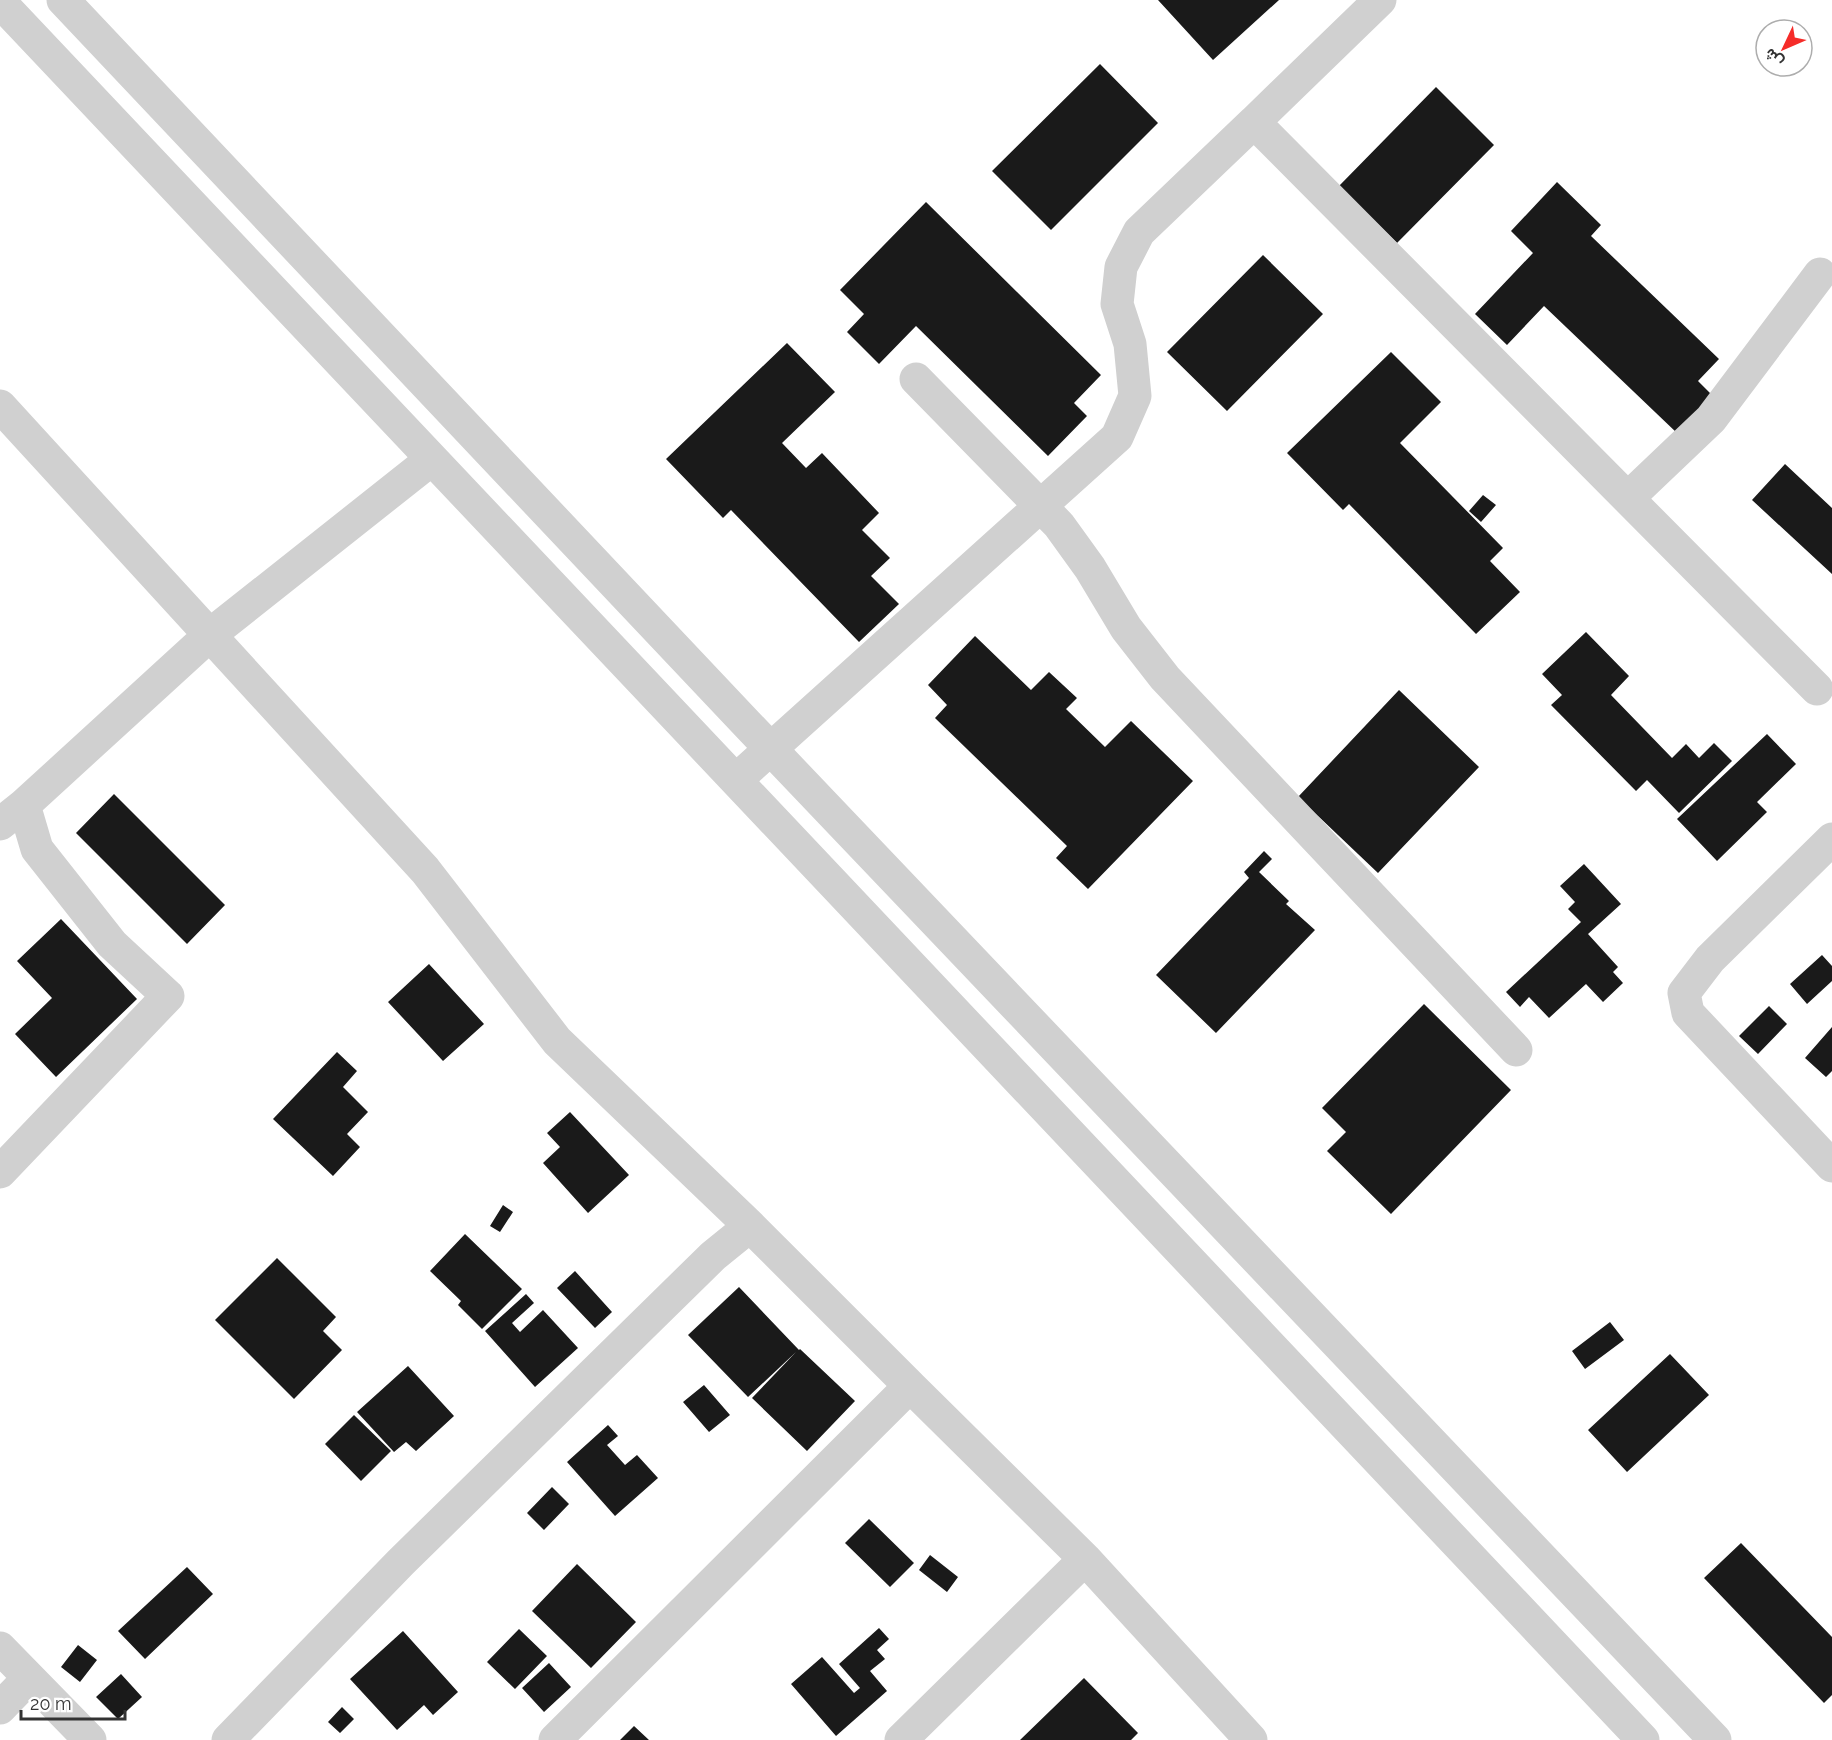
<svg xmlns="http://www.w3.org/2000/svg" width="1832" height="1740" font-family="Raleway,Vazirmatn,sans-serif">
<rect width="100%" height="100%" fill="#fff"/>
<path fill="#1a1a1a" d="M1158 0H1279L1213 60Z
M1100 64 1158 123 1051 230 992 171Z
M1436 87 1494 145 1397 243 1339 186Z
M1557 182 1601 225 1591 236 1719 359 1698 381 1713 396 1678 434 1544 306 1507 345 1475 314 1533 253 1511 231Z
M926 202 1101 375 1074 403 1087 416 1048 456 916 326 879 364 847 332 864 314 840 290Z
M1263 255 1323 314 1227 411 1167 352Z
M787 343 835 392 782 443 806 468 822 453 879 513 862 530 890 558 871 576 899 604 859 642 731 510 723 518 666 459Z
M1391 352 1441 402 1400 443 1503 548 1490 561 1520 592 1476 634 1349 504 1343 510 1287 453Z
M1785 464 1832 508V574L1752 500Z
M1483 495 1496 505 1481 522 1469 511Z
M1586 632 1629 676 1611 695 1672 758 1686 744 1699 758 1714 743 1732 761 1679 813 1647 780 1636 791 1551 705 1562 695 1542 674Z
M975 636 1031 690 1049 672 1077 698 1066 709 1105 747 1131 721 1193 781 1088 889 1056 858 1067 846 935 718 947 705 928 685Z
M1399 690 1479 767 1378 873 1298 797Z
M1767 734 1796 764 1757 802 1767 812 1717 861 1677 819Z
M114 794 225 905 187 944 76 833Z
M1264 851 1272 859 1259 872 1289 901 1286 904 1315 930 1216 1033 1156 975 1249 878 1244 872Z
M1584 864 1621 904 1588 934 1618 967 1613 972 1623 983 1603 1002 1586 984 1549 1018 1529 997 1520 1007 1506 992 1581 922 1568 909 1575 902 1560 886Z
M61 919 137 999 56 1077 15 1034 52 998 17 961Z
M1822 955 1832 966V981L1807 1004 1790 984Z
M429 964 484 1024 443 1061 388 1002Z
M1424 1004 1511 1090 1391 1214 1327 1151 1346 1132 1322 1108Z
M1769 1006 1787 1024 1758 1054 1739 1036Z
M1832 1027V1071L1826 1077 1805 1058Z
M337 1052 357 1071 343 1087 368 1112 347 1134 360 1147 333 1176 273 1119Z
M570 1112 629 1175 588 1213 543 1163 560 1147 547 1133Z
M503 1205 513 1212 500 1232 490 1226Z
M465 1234 522 1289 482 1329 458 1305 461 1301 430 1271Z
M277 1258 336 1317 323 1331 342 1350 294 1399 215 1320Z
M575 1271 612 1312 595 1328 557 1288Z
M739 1287 799 1350 800 1349 855 1401 807 1451 752 1398 796 1352 748 1397 688 1335Z
M526 1294 534 1303 512 1323 520 1332 543 1310 578 1348 535 1387 485 1331Z
M1610 1322 1624 1340 1585 1369 1572 1351Z
M1670 1354 1709 1395 1627 1472 1588 1430Z
M408 1366 454 1416 416 1451 406 1442 394 1452 357 1412Z
M704 1385 730 1415 709 1432 683 1402Z
M354 1415 391 1451 361 1481 325 1444Z
M608 1425 618 1436 607 1445 625 1465 637 1455 658 1478 615 1516 567 1462Z
M552 1487 569 1504 544 1530 527 1513Z
M869 1519 914 1563 890 1587 845 1543Z
M1741 1543 1832 1637V1695L1824 1703 1704 1578Z
M930 1555 958 1577 947 1592 919 1570Z
M577 1564 636 1622 591 1668 532 1611Z
M187 1567 213 1594 145 1659 118 1631Z
M879 1628 889 1639 877 1650 885 1659 870 1671 887 1691 836 1736 791 1684 822 1657 854 1693 860 1688 839 1664Z
M519 1629 547 1656 515 1689 487 1662Z
M403 1631 458 1692 433 1715 424 1705 397 1730 350 1679Z
M78 1645 97 1660 80 1682 61 1667Z
M549 1663 571 1687 544 1712 522 1688Z
M121 1674 142 1697 118 1719 96 1697Z
M1084 1678 1138 1733 1131 1740H1020Z
M342 1707 354 1719 340 1733 328 1722Z
M634 1726 649 1740H620Z"/>
<g fill="none" stroke-linecap="round" stroke-linejoin="round">
<path stroke="#d0d0d0" stroke-width="33" d="M63 0 747 724 1715 1740
M0 2 1643 1740
M1254 122 1380 0
M916 379 1059 525 1090 568 1126 628 1165 678 1516 1050
M0 406 425 870 557 1041 750 1226 713 1256 401 1562 228 1740
M1628 498 1711 419 1820 274
M736 780 1117 437 1135 396 1130 344 1117 304 1121 267 1139 232 1254 122 1817 689
M0 824 24 805 211 634 432 459
M1832 839 1710 959 1684 993 1688 1013 1832 1166
M0 1172 168 996 112 944 37 849 24 805
M1085 1559 1251 1740
M0 1648 90 1740
M0 1708 29 1678
M555 1740 910 1386 750 1226
M901 1740 1085 1559 910 1386"/>
</g>
<g transform="translate(1784 48) rotate(226)"><circle r="28" fill="#ffffff" stroke="#adadad" stroke-width="1.5"/>
<path d="M0-4.5L10 22L0 15L-10 22Z" fill="#f52c29"/>
<text y="-9" font-size="16" font-weight="bold" text-anchor="middle" fill="#333333">ش</text>
</g>
<path d="M21 1710v9h104v-9" fill="none" stroke="#333333" stroke-width="3"/>
<text x="30" y="1710" font-size="18" fill="#333333" stroke="#ffffff" stroke-width="4.5" paint-order="stroke">20 m</text>
</svg>
